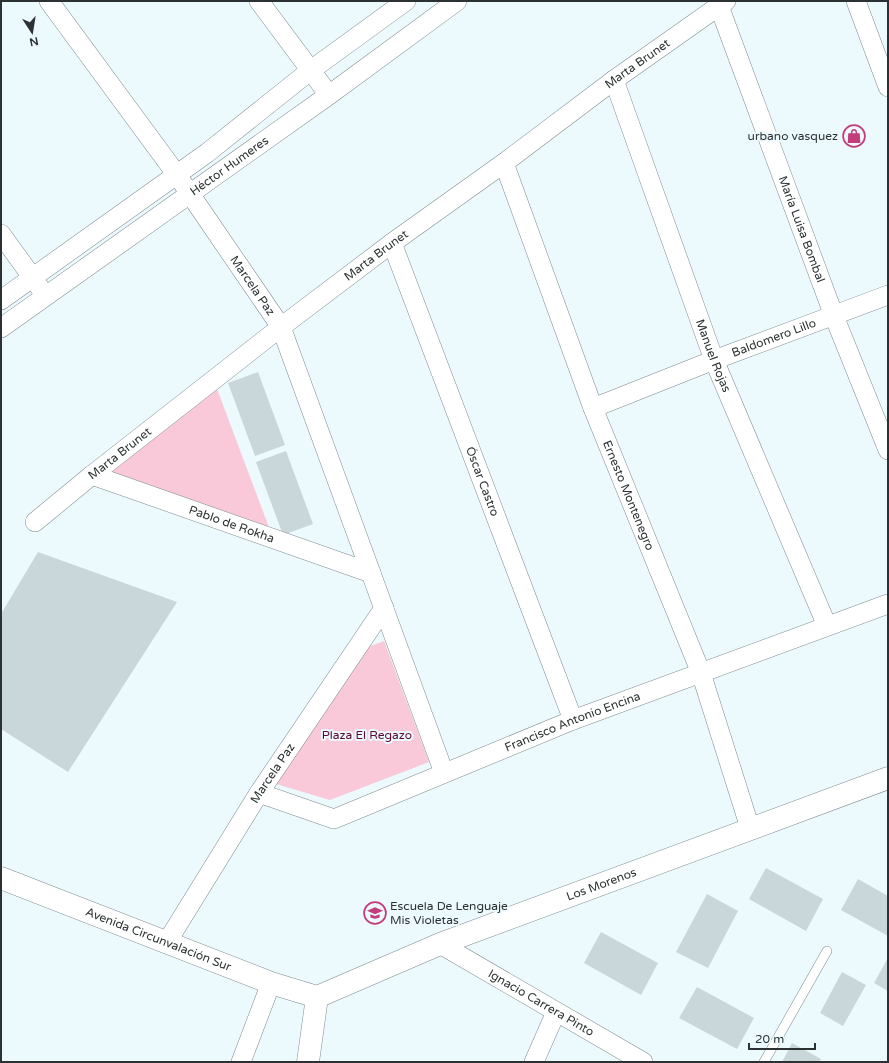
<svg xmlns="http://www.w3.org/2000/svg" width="889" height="1063" font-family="'Varela Round',sans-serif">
<rect width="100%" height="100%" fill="#ecf9fd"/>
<path fill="#f9c9d9" d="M217 389 270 530 110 471Z
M384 641 429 762 330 800 276 784 368 647Z"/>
<path fill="#c9d7da" d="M258 372 285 445 255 456 228 383Z
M286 451 313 524 283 535 256 462Z
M38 552 177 602 68 772 1 729V614Z
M766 868 823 899 806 931 749 899Z
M858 879 888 896V936L841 910Z
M707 894 738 911 708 968 676 952Z
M601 932 658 963 641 995 584 963Z
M888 958V991L874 983Z
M842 972 866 985 843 1026 820 1013Z
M697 987 754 1018 737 1049 679 1018Z
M792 1043 821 1059 819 1062H782Z"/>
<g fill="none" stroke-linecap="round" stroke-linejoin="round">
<g stroke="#7f8c8f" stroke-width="10">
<path id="service" d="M764 1062 827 951"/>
</g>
<g stroke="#7f8c8f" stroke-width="20">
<g id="minor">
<path id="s1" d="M49 1 177 175 281 327 444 773"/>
<path d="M259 1 329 95"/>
<path d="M856 1 888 87"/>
<path id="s2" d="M719 6 834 316 888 450"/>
<path id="s3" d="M614 80 714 360 827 626"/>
<path id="s4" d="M504 163 593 408 701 673 750 828"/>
<path d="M1 234 40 288"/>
<path id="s5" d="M392 243 573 720"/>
<path d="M1 300 207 153 311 70 406 1"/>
<path id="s6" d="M1 328 329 95 457 1"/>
<path id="s7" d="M593 408 714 360 888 295"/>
<path id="s8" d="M92 475 371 573"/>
<path id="s9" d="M35 522 92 475 281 327 392 243 504 163 614 80 726 1"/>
<path id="s10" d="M259 793 334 819 573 720 888 604"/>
<path id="s11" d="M167 942 259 793 384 608"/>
<path id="s12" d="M440 944 643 1062"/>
<path d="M241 1062 271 983"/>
<path d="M534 1062 556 1012"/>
</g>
</g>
<g stroke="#7f8c8f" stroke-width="23">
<g id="secondary">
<path id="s13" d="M1 878 271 983 317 997"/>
<path id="s14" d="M317 997 440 944 888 778"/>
<path d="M308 1062 317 997"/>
</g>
</g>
<use href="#service" stroke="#fff" stroke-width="9"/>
<use href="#minor" stroke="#fff" stroke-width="19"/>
<use href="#secondary" stroke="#fff" stroke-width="22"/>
</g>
<defs>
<g id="shop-ring" transform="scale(1.15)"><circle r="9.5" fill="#ecf9fd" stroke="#c33d7c" stroke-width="1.5"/><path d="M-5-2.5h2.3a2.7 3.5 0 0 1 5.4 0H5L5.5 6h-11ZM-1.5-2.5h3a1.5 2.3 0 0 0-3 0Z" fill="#c33d7c"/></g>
<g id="school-ring" transform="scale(1.15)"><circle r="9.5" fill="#ecf9fd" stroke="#c33d7c" stroke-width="1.5"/><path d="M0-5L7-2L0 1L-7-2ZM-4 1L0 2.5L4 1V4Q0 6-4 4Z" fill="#c33d7c"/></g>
</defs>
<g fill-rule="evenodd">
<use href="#shop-ring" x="854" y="136"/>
<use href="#school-ring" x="375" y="913"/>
</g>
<g text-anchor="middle" stroke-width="4" stroke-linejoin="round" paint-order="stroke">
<g font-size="12" fill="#2c3233" stroke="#ecf9fd">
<text dy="4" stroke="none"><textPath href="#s9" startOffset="757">Marta Brunet</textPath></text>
<text dy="4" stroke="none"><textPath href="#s6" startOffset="280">Héctor Humeres</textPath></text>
<text dy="4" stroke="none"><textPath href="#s2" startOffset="238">María Luisa Bombal</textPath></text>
<text dy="4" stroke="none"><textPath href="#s9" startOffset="433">Marta Brunet</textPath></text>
<text dy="4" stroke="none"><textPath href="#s1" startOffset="350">Marcela Paz</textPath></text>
<text dy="4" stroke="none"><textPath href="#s7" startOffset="194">Baldomero Lillo</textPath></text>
<text dy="4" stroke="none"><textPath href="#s3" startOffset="293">Manuel Rojas</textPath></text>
<text dy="4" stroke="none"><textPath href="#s9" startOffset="109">Marta Brunet</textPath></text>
<text dy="4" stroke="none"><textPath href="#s5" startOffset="255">Óscar Castro</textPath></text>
<text dy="4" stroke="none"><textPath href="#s4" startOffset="355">Ernesto Montenegro</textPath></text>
<text dy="4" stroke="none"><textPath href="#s8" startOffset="148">Pablo de Rokha</textPath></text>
<text dy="4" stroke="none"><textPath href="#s10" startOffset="337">Francisco Antonio Encina</textPath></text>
<text dy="4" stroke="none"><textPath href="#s11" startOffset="199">Marcela Paz</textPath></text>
<text dy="4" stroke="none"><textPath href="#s14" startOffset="306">Los Morenos</textPath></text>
<text dy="4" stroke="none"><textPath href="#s13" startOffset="169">Avenida Circunvalación Sur</textPath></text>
<text dy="4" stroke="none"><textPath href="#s12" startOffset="117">Ignacio Carrera Pinto</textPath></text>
</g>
<g font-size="12" fill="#2c3233" stroke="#ecf9fd" text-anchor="end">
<text x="838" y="140">urbano vasquez</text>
<text x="390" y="910" text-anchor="start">Escuela De Lenguaje<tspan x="390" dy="14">Mis Violetas</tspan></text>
</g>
<g font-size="12" fill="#5a0833" stroke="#ecf9fd">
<text x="367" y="739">Plaza El Regazo</text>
</g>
</g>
<rect width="889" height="1063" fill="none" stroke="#2c3233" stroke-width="4"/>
<g transform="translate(32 32) rotate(168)" stroke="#ecf9fd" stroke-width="3" paint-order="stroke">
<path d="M0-3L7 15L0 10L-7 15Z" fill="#2c3233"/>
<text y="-6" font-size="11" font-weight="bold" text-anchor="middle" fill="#2c3233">N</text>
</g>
<path d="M749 1043v6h66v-6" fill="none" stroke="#2c3233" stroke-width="2"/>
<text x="755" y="1043" font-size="12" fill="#2c3233" stroke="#ecf9fd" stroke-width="3" paint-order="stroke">20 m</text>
</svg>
